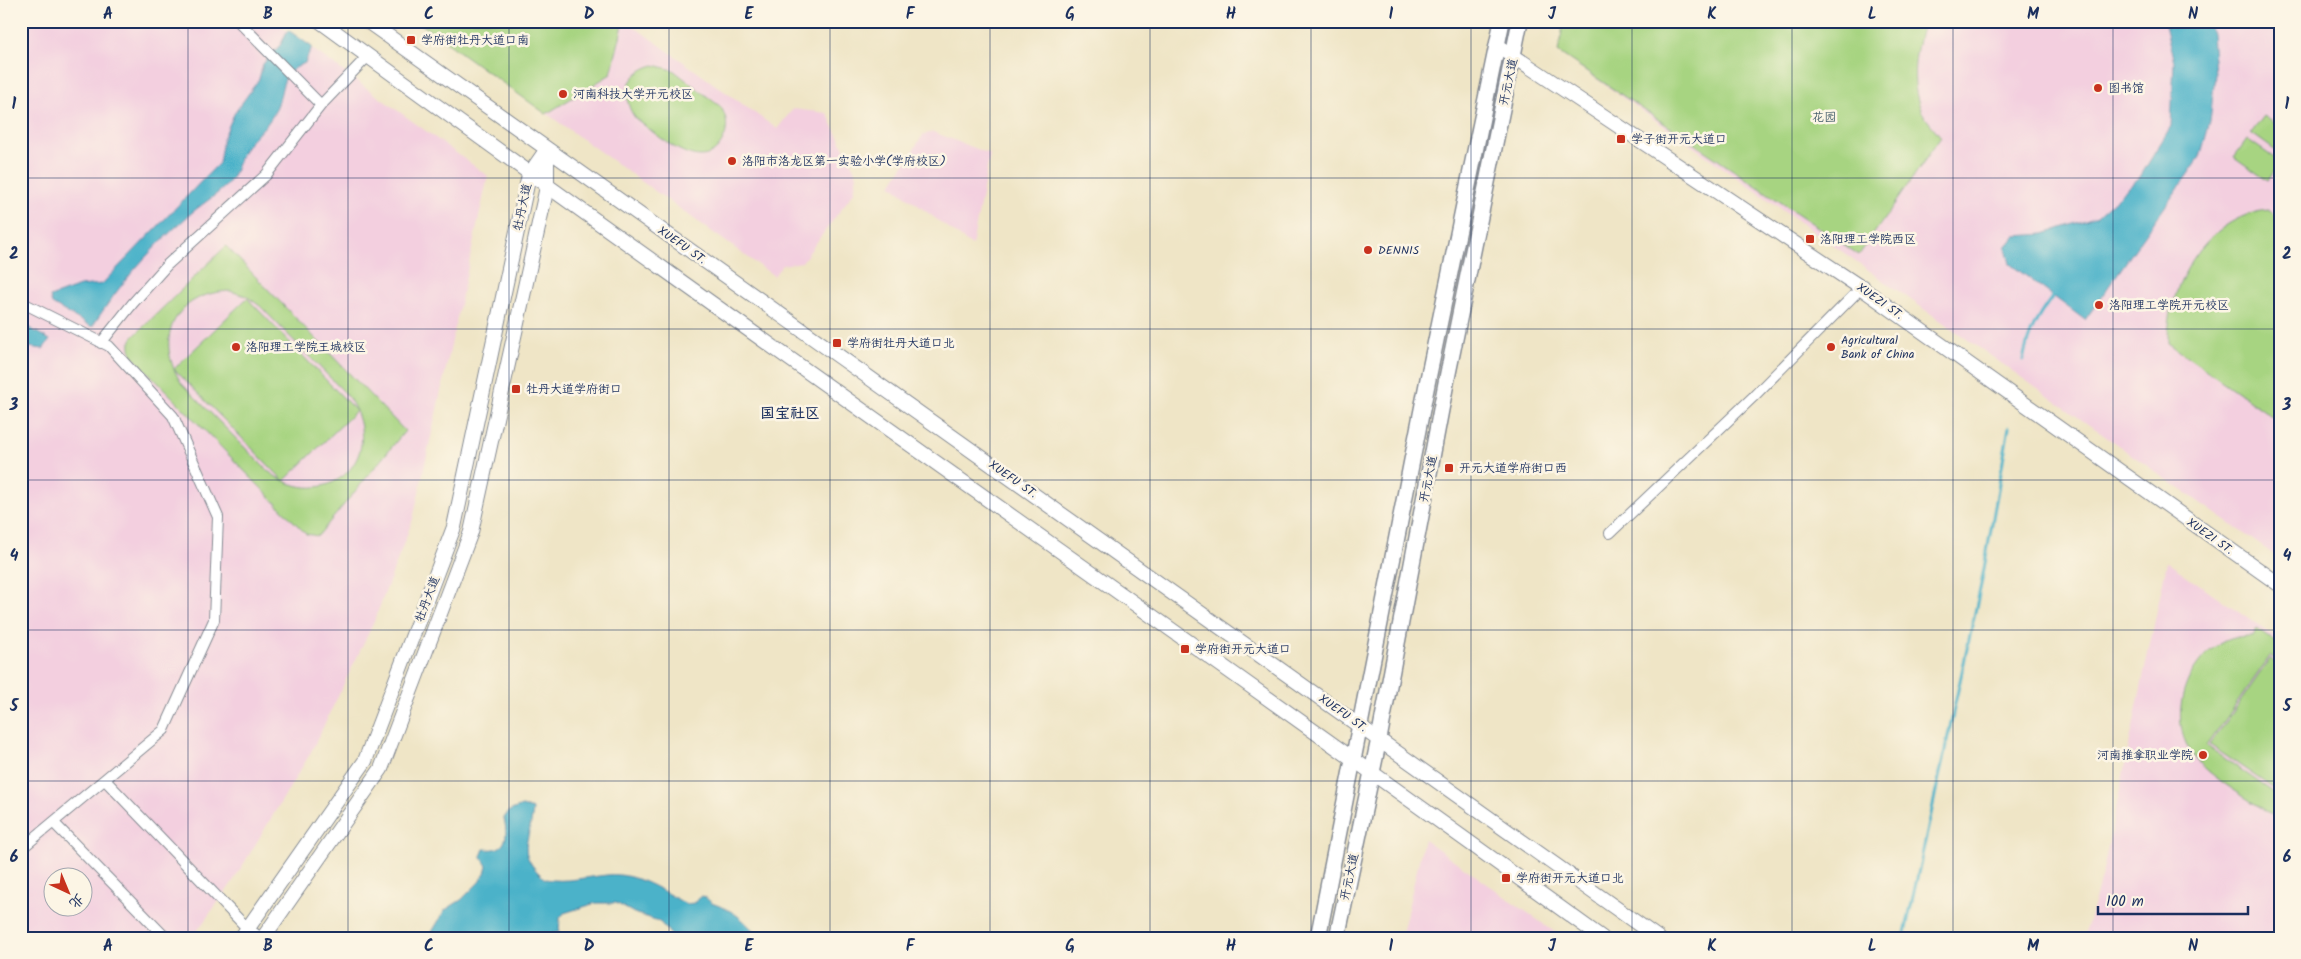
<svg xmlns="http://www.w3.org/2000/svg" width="2301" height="959" font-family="Kalam,'LXGW WenKai TC',sans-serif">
<rect width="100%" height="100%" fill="#fcf5e5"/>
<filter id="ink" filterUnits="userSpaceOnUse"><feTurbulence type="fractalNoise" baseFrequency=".02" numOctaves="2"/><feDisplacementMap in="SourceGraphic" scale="10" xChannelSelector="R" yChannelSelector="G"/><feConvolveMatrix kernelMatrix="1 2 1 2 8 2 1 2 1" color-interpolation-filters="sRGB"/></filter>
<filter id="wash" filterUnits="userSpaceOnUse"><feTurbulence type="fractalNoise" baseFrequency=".0096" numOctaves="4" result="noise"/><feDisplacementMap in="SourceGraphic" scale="20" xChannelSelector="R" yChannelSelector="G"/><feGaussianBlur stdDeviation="1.12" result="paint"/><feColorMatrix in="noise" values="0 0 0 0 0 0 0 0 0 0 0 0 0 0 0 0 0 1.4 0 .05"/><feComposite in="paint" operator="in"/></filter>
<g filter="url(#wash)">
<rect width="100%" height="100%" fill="#efe5c6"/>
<path fill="#f3cfdf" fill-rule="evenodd" d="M21 21H274L488 176 413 519 373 624 310 754 232 883 192 938H21ZM52 876H82V906H52Z
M417 21H626L777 129 793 109 827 113 857 175 854 192 802 262 782 265 774 276Z
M1564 21H2280V559L1558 52Z
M933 132 990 154 972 246 891 185 923 135Z
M2167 562 2280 640V938H2084L2103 871Z
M1424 839 1563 938H1401Z"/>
<path fill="#a7d481" stroke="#618270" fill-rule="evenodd" d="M417 21H624L611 74 546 114Z
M1564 21H1924C1915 51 1909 82 1922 112 1927 121 1935 129 1941 137L1859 255 1558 52Z
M654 65 673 70 721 107C727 118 729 128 723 140 703 180 657 134 636 119 619 97 627 72 654 65Z
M2264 116 2280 127V154L2251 133Z
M2247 139 2280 162 2268 181 2234 157Z
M2268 210 2280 218V422L2168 343C2167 286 2205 217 2268 210Z
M226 246 405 431 318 536 306 534 133 357C130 349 128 345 132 338ZM230 291 246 296 260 306 345 393C393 454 328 518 268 471L182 384C152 338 175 293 230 291Z
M247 298 356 411 284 481 174 369Z
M2257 629 2280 645V663L2270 656 2207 746 2280 797V820C2255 803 2208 777 2192 754 2167 718 2185 662 2223 642 2232 637 2243 636 2253 636Z
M2270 659 2280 666V793L2210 745Z"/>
<path fill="#4bb2c9" stroke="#337094" d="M2164 21H2208L2212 34 2215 74 2210 122 2200 157 2085 320 2010 264 2006 247 2015 236 2044 234 2097 216 2140 177 2171 126 2174 62Z
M288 30 312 47 305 63C275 76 287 90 273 115 266 128 252 137 244 150 238 160 237 171 230 181 219 195 199 205 186 218 147 252 120 284 92 327L52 304 50 297 80 286 102 284 219 163 223 139 234 114 259 79 263 64 281 44Z
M21 323 50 340 43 349 21 346Z
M522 806 533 809C530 844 514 851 545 879 566 883 586 877 607 875 636 872 662 891 686 904L694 903 702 896C708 897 708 902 714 904 740 913 742 921 762 938H674L659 921 634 913 616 903H596L564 913 560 918 559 931 543 938H424L432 932 445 910 461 900 479 882 485 874 487 866 481 856 484 849C508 852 508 836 504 818L509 811Z"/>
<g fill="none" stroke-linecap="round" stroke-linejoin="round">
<path stroke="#4bb2c9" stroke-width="3" d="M2023 360C2029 332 2036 319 2053 296
M1904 938 1982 580 2009 427"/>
</g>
</g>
<g filter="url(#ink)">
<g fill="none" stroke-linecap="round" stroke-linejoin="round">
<g stroke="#858a92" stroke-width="12">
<path id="street" d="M238 21 321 105
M21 302 109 346 173 416 218 517 214 620 164 730 21 849
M101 343 133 303 167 265 266 175 321 105 368 56
M1610 533 1753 397 1864 285
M105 780 247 928 261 938
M54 823 166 938"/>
</g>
<g stroke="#858a92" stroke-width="16">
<path id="secondary" d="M320 21C744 331 1177 630 1602 938
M367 21 1658 938
M1497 45 1860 287 2280 585
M241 938 365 761 454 527 529 175 547 149
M263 938 381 769 471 532 547 187V149"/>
</g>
<g stroke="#858a92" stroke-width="18">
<path id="primary" d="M1318 938 1428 379 1502 21
M1337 938 1379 739 1446 383 1520 21"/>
</g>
<use href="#street" stroke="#fff" stroke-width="10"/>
<use href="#secondary" stroke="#fff" stroke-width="14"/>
<use href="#primary" stroke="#fff" stroke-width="15"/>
</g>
</g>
<path fill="none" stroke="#1b2f5e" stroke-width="1" stroke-opacity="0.55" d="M188 21V938M348 21V938M509 21V938M669 21V938M830 21V938M990 21V938M1150 21V938M1311 21V938M1471 21V938M1632 21V938M1792 21V938M1953 21V938M2113 21V938M21 178H2280M21 329H2280M21 480H2280M21 630H2280M21 781H2280"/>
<g fill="#c8321e" stroke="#fcf5e5" stroke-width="2">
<rect x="406" y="35" width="10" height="10" rx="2.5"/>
<circle cx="2098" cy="88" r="5"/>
<circle cx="563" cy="94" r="5"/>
<rect x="1616" y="134" width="10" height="10" rx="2.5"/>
<circle cx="732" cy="161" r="5"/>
<rect x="1805" y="234" width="10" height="10" rx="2.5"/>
<circle cx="1368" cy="250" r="5"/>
<circle cx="2099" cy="305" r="5"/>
<rect x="832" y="338" width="10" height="10" rx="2.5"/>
<circle cx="236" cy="347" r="5"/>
<circle cx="1831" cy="347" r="5"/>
<rect x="511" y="384" width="10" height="10" rx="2.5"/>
<rect x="1444" y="463" width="10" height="10" rx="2.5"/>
<rect x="1180" y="644" width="10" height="10" rx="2.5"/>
<circle cx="2203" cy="755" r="5"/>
<rect x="1501" y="873" width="10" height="10" rx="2.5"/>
</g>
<g text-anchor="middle" stroke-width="5" stroke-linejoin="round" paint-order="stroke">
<g font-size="12" fill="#1b2f5e" stroke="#fcf5e5" text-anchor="start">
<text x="421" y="44">学府街牡丹大道口南</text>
<text x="2108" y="92">图书馆</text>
<text x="573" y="98">河南科技大学开元校区</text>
<text x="1631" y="143">学子街开元大道口</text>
<text x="742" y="165">洛阳市洛龙区第一实验小学(学府校区)</text>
<text x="1820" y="243">洛阳理工学院西区</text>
<text x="1378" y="254">DENNIS</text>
<text x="2109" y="309">洛阳理工学院开元校区</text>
<text x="1841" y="344">Agricultural<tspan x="1841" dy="14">Bank of China</tspan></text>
<text x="847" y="347">学府街牡丹大道口北</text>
<text x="246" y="351">洛阳理工学院王城校区</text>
<text x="526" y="393">牡丹大道学府街口</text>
<text x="1459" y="472">开元大道学府街口西</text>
<text x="1195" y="653">学府街开元大道口</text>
<text x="2193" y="759" text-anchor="end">河南推拿职业学院</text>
<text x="1516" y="882">学府街开元大道口北</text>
</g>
<g font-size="12" fill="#1b2f5e" stroke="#fcf5e5">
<text transform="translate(1508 82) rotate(-78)" y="4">开元大道</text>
<text transform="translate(522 207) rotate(-78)" y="4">牡丹大道</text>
<text transform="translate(682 245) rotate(35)" y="4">XUEFU ST.</text>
<text transform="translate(1880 301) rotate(35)" y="4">XUEZI ST.</text>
<text transform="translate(1013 479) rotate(35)" y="4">XUEFU ST.</text>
<text transform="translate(1428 479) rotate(-79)" y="4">开元大道</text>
<text transform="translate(2210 536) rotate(35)" y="4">XUEZI ST.</text>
<text transform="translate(427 599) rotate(-69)" y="4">牡丹大道</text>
<text transform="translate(1343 713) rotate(35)" y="4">XUEFU ST.</text>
<text transform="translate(1349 877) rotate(-78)" y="4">开元大道</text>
</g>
<g font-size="12" fill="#3e5867" stroke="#fcf5e5">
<text x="1824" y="121">花园</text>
</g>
<g font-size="15" font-weight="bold" fill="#1b2f5e" stroke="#fcf5e5">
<text x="790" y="418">国宝社区</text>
</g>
</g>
<rect width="2301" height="959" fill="none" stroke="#fcf5e5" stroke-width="55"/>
<g transform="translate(68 892) rotate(136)"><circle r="24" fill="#fcf5e5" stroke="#a2a6af"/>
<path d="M0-4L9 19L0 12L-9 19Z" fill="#c8321e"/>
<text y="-8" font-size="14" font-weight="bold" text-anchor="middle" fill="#1b2f5e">北</text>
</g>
<path d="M2098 906v8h150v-8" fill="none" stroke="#1b2f5e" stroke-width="2.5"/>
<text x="2106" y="906" font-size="15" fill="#1b2f5e" stroke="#fcf5e5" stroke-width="4" paint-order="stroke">100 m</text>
<rect x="28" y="28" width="2246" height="904" fill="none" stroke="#1b2f5e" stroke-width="2"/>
<g font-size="16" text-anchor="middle" font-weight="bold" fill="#1b2f5e">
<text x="108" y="19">A</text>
<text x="268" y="19">B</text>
<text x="429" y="19">C</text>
<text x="589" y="19">D</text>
<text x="749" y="19">E</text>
<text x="910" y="19">F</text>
<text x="1070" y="19">G</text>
<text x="1231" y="19">H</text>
<text x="1391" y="19">I</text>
<text x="1552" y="19">J</text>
<text x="1712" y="19">K</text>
<text x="1872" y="19">L</text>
<text x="2033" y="19">M</text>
<text x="2193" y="19">N</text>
<text x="14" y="109">1</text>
<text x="2287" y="109">1</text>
<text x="14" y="259">2</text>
<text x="2287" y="259">2</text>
<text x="14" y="410">3</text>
<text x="2287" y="410">3</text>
<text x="14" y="561">4</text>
<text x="2287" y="561">4</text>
<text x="14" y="711">5</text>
<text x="2287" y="711">5</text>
<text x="14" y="862">6</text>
<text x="2287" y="862">6</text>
<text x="108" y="951">A</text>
<text x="268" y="951">B</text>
<text x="429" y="951">C</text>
<text x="589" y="951">D</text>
<text x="749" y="951">E</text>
<text x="910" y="951">F</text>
<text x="1070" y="951">G</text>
<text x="1231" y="951">H</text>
<text x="1391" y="951">I</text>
<text x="1552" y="951">J</text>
<text x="1712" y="951">K</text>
<text x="1872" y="951">L</text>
<text x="2033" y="951">M</text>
<text x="2193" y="951">N</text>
</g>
</svg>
